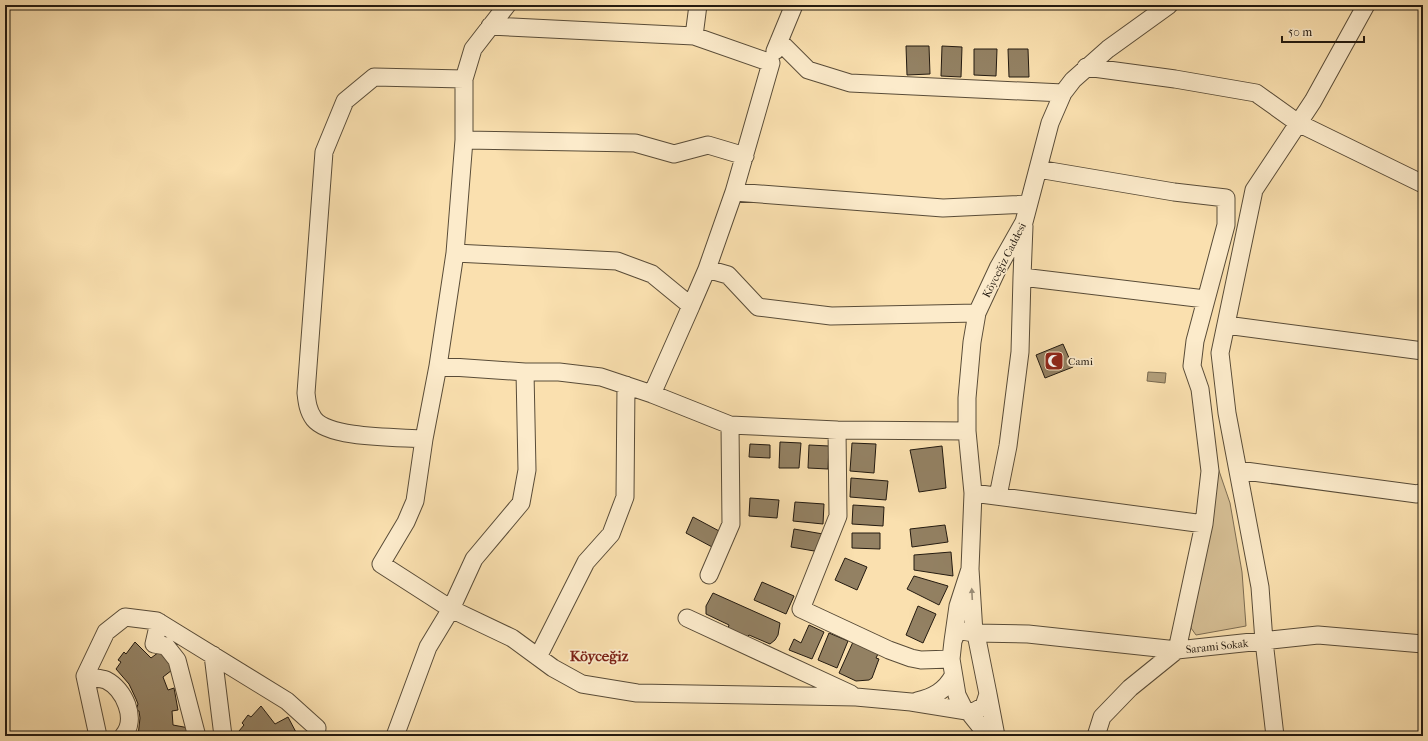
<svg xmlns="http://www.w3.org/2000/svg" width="1428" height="741" font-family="'IM FELL French Canon',serif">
<rect width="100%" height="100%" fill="#fae0af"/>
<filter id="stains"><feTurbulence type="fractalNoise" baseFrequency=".005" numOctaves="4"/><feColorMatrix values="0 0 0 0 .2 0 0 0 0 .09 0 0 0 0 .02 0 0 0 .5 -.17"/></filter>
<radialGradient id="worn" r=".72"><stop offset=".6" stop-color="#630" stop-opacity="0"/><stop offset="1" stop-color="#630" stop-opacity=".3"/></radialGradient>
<path fill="#d5be94" stroke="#7c6c52" d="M1216 462 1230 503 1242 572 1246 626 1196 635 1191 628Z"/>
<path fill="#b19d79" stroke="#78694f" d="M1148 372 1166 373 1165 383 1147 381Z"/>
<path fill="#938163" stroke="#231a10" d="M906 46H929L930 74 907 75Z
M942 46 962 47 961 77 941 76Z
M974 49H997L996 76 974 75Z
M1008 49H1028L1029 77H1009Z
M1063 344 1073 367 1045 378 1036 355Z
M780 442 801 443 799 468H779Z
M852 443 876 444 874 473 850 471Z
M750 444 770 445V458L749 457Z
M809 445 829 446 828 469 808 468Z
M942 446 946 488 919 492 910 450Z
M851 478 888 481 886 500 850 497Z
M750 498 779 500 777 518 749 516Z
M795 502 824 504 823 524 793 521Z
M853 505 884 507 883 526 852 524Z
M693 517 721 532 714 548 686 533Z
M945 525 948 542 912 547 910 529Z
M794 529 823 534 820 552 791 547Z
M852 533H880V549L852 548Z
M951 552 953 576 914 570V555Z
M845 558 867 567 857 590 835 580Z
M914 576 948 586 939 605 907 589Z
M762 582 794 596 786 614 754 600Z
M713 593 780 623 778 635 775 640 770 644 749 635 747 637 728 628 729 625 706 614V606Z
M918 606 936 614 923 643 906 635Z
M809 625 824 632 812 659 789 650 794 639 801 643Z
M829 633 848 641 837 668 818 660Z
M135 642 151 658 163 649 176 667 163 677 168 690 174 688 178 710 172 711 173 725 189 728 187 736H138L140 718 139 711 136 710 138 704 136 699 129 684 116 669 121 662 118 660 124 652 126 654Z
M853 642 878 654 876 658 879 659 872 678 869 680 856 681 839 673Z
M261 706 275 724 288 717 298 736H243L239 731 244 725 242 723 248 715 251 717Z"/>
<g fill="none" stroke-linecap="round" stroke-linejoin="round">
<g stroke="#594c38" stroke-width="19">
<path id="minor" d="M507 5 473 49 464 79V140L455 253 438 366 525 372H559L601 377 652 394 730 425 837 430
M490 26 694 36 771 63 734 192
M694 36 698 5
M779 41 808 70 850 83 1063 93
M775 51 794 5
M1086 67 1175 79 1256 93 1298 123 1423 184
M464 140 635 143 674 154 708 145 745 156
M1038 169 1174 192 1226 198V225L1195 341 1192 366 1200 389 1210 471 1204 524
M1024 226 1022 277 1205 299
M455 253 617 261 652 274 691 306 652 394
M707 269 734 192 943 208 1028 204
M691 306 707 269 728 275 758 307 831 316 977 313
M1226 325 1423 351
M438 366 424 439 415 501 406 522 381 564 451 609 474 559 521 503 527 470 525 372
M424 439C398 437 330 439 314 419 308 411 307 402 306 393L324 152 345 101 374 77 464 79
M1238 470 1417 494 1423 492
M973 493 1204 524 1177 650 1130 688 1102 717 1096 736
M998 496 1008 446 1020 352 1022 277
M970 569 973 493 967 431V398L972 342 977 313 998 268 1024 222 1050 123 1063 93 1073 80 1108 49 1169 5
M709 575 731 524 730 425
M687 618 851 694
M159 622 154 644 166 646 177 660 196 733 195 736
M213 655 223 736
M538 657 586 562 611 534 625 497 626 385
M951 659 921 660 911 658 889 650 801 609 838 516 837 430 967 431
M85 676C91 678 100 678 106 680 124 689 138 719 123 736
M988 694 996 736
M917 701C933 697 945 691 953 676
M964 709 957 695 951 659 953 641 956 634 962 631 974 633 1028 634 1177 650 1318 635 1423 644
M968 711 988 736
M98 736 85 676 106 632 125 617 157 621 287 701 317 728 316 736
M395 736 428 647 451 609 512 638 553 668 582 684 637 693 856 697 911 702 973 712 984 706 988 694 977 639 974 633 970 569 958 606 953 641
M1275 736 1264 641 1260 587 1227 413 1220 353 1254 190 1313 101 1366 5"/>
</g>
<use href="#minor" stroke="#fcebcb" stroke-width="17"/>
</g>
<defs><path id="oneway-solid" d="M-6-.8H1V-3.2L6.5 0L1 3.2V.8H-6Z"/></defs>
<use fill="#9a8d77" href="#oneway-solid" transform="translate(972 594) rotate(-93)"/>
<defs>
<g id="mosque-square" transform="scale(1)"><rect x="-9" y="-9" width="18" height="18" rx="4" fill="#8f2418" stroke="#fcebcb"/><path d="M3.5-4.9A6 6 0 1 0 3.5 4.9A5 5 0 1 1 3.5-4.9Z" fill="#fff"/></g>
</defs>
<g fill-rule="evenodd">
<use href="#mosque-square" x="1054" y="361"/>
</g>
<g text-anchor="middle" stroke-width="3.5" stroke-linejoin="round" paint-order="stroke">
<g font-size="11" fill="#231a10" stroke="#fcebcb">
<text transform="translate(1004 260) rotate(-63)" y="4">Köyceğiz Caddesi</text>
<text transform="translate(1217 646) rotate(-6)" y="4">Sarami Sokak</text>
</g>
<g font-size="11" fill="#231a10" stroke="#fcebcb" text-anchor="start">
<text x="1068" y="365">Cami</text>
</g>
<g font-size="15" font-weight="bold" fill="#7a1f14" stroke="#fcebcb">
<text x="599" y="661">Köyceğiz</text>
</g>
</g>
<rect width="1428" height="741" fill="none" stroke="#fae0af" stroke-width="20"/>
<rect x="6" y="6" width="1416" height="729" fill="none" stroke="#231a10" stroke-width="2"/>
<rect x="10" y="10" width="1408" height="721" fill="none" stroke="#231a10"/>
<path d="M1282 36v6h82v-6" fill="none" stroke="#231a10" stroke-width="2"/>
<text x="1288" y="36" font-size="12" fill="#231a10" stroke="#fcebcb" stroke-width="3" paint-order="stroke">50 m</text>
<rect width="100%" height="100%" filter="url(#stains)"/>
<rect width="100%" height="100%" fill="url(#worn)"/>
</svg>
